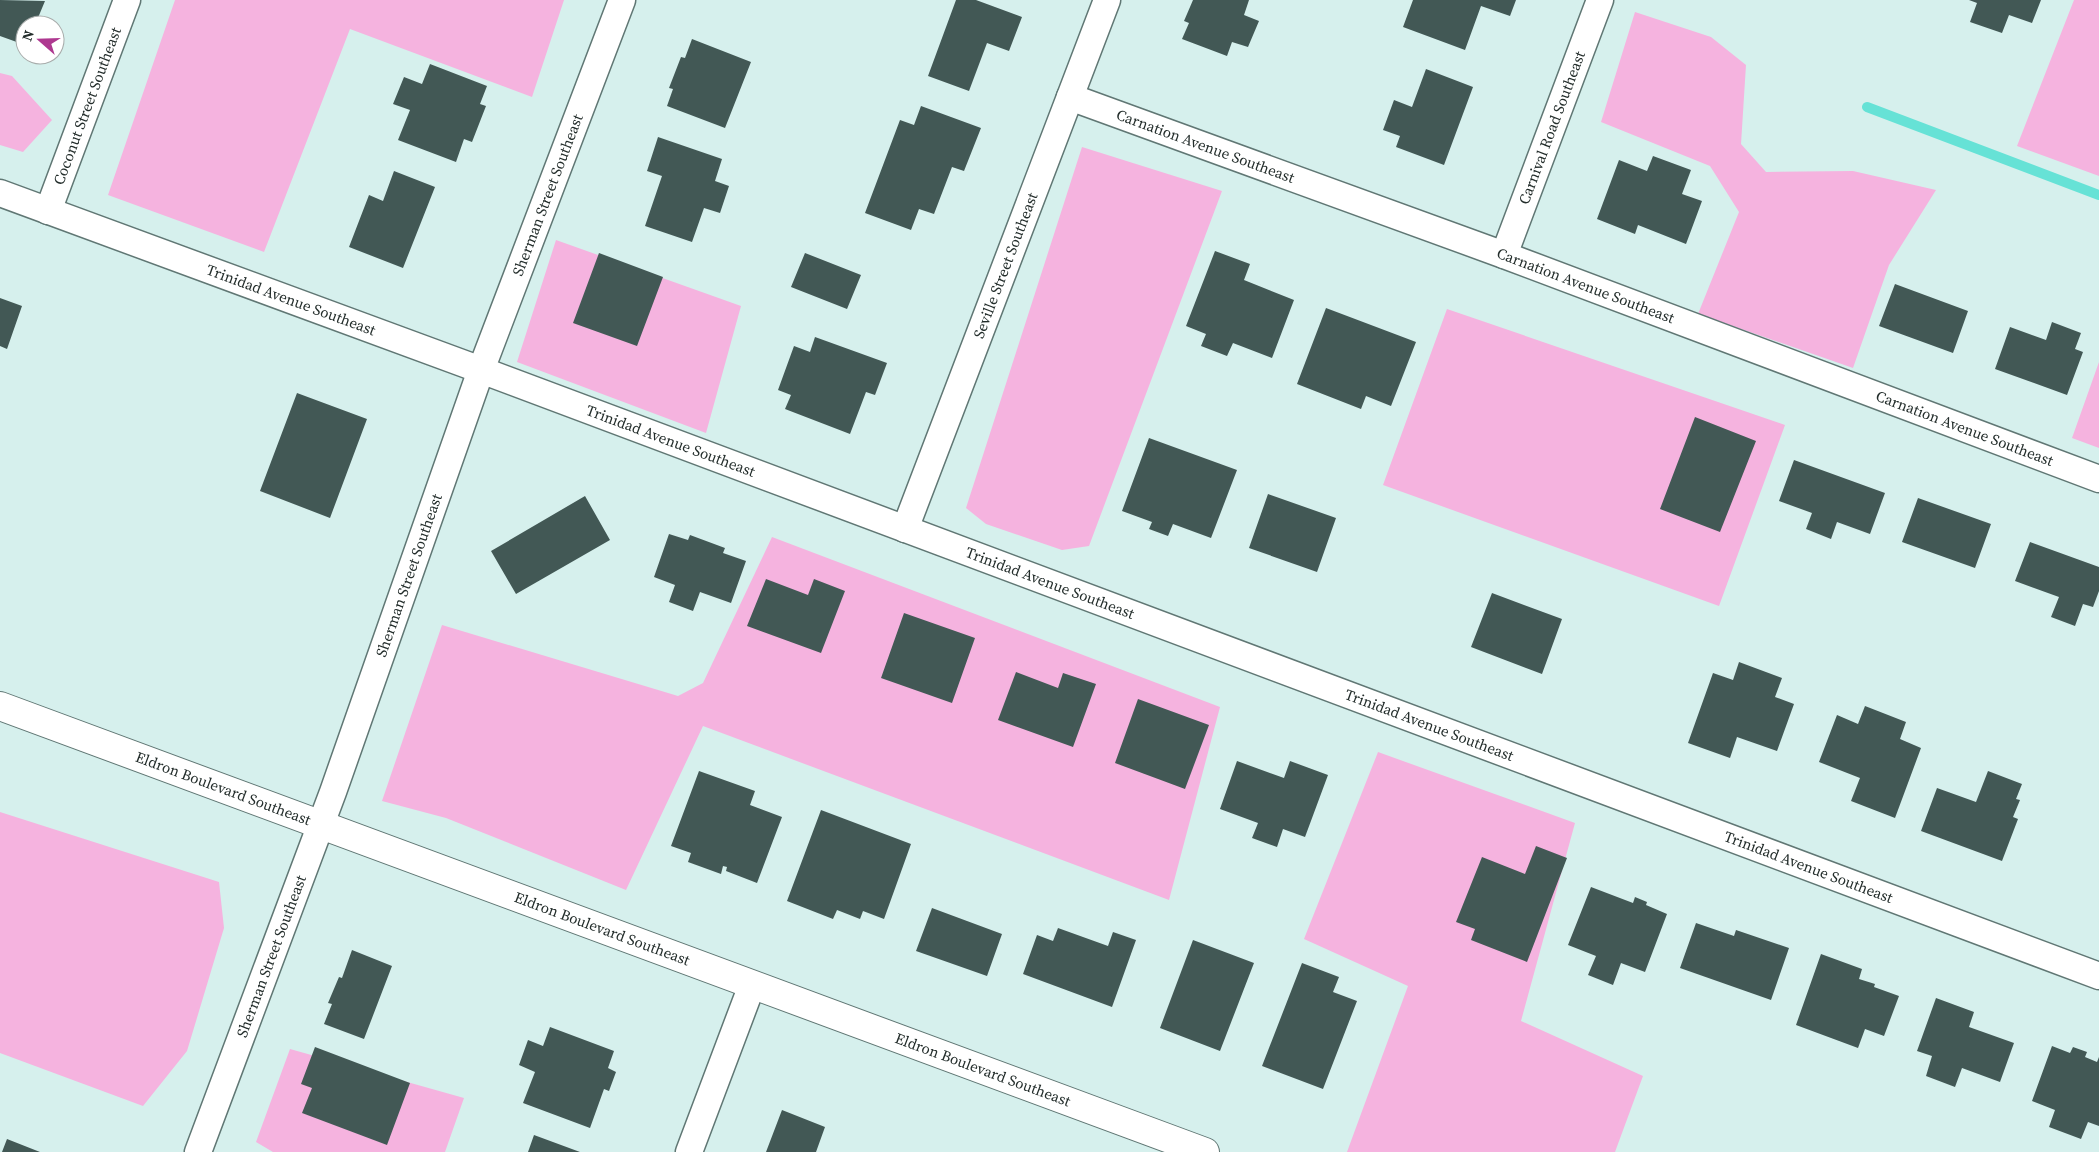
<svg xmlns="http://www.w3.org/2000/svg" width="2099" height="1152" font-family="'Source Serif 4',serif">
<rect width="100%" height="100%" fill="#d6f0ed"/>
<path fill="#f5b3df" d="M175 0H564L532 97 350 29 264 252 108 195Z
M2074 0H2099V176L2017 146Z
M1635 12 1711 37 1746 65 1741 144 1766 172 1853 171 1936 190 1889 265 1853 368 1698 314 1739 212 1710 166 1601 122Z
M0 73 12 76 52 120 23 152 0 145Z
M1082 147 1222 191 1089 546 1062 550 986 524 966 508Z
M556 240 741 306 706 433 517 362Z
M1447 309 1785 425 1719 606 1383 485Z
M2099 362V448L2072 438Z
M772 537 1220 707 1169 900 703 726 626 890 446 818 382 801 442 625 678 696 703 683Z
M1378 752 1575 823 1521 1021 1643 1076 1615 1152H1347L1408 986 1304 939Z
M0 812 219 882 224 928 187 1051 143 1106 0 1053Z
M290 1049 464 1098 445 1152H273L256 1142Z"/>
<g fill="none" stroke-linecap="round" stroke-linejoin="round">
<path stroke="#66e2d6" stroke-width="10" d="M1867 107 2099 195"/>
</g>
<path fill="#425855" d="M0 0 45 1 35 25H25V45L0 36Z
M956 0H976L1022 17 1009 51 987 43 969 91 928 76Z
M1193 0H1249L1244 15 1259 21 1248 47 1232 42 1227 56 1182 39 1189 23 1184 21Z
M1413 0H1516L1510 16 1481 6 1465 50 1403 27Z
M1969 0H2041L2032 23 2009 15 2002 33 1970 22 1977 3Z
M692 39 751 62 725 128 667 106 673 89 669 88 681 57 685 58Z
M430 64 487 86 480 104 486 106 472 142 464 139 456 162 398 140 410 110 393 104 404 77 422 84Z
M1426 69 1473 87 1444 165 1396 147 1400 136 1383 130 1394 100 1412 107Z
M921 106 981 128 964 171 952 167 934 214 919 209 911 230 865 213 900 120 914 125Z
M658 137 722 159 715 181 729 186 720 213 704 208 692 242 645 226 662 176 647 171Z
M1653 156 1691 170 1682 194 1702 201 1686 244 1638 225 1635 234 1597 219 1619 160 1647 171Z
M394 171 435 187 403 268 349 247 369 195 383 201Z
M1215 251 1250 264 1244 280 1294 300 1272 358 1233 343 1227 356 1201 346 1206 334 1186 326Z
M599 253 663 277 637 346 573 323Z
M805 253 861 275 847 309 791 287Z
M1895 284 1968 311 1953 353 1879 326Z
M0 298 22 306 7 349 0 346Z
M1326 308 1416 342 1391 406 1366 396 1361 409 1297 384Z
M2052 322 2081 333 2075 349 2083 352 2067 395 1995 369 2010 327 2046 340Z
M815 337 887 363 875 395 866 392 850 434 785 409 791 395 778 390 794 346 810 352Z
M297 393 367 419 330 518 260 491Z
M1695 417 1756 441 1720 532 1660 509Z
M1149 438 1237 470 1211 538 1173 524 1168 536 1149 529 1152 522 1122 511Z
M1794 460 1885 493 1870 534 1837 522 1831 539 1806 529 1812 513 1779 501Z
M1268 494 1336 518 1317 572 1249 548Z
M585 496 610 540 516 594 491 551Z
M1918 498 1991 524 1975 568 1902 542Z
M669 534 688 540 690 535 725 548 723 553 746 561 731 603 700 592 693 611 669 602 675 585 654 577Z
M2030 542 2099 567V591L2093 607 2083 604 2075 626 2051 617 2059 597 2015 581Z
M766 579 808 595 814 579 845 591 821 653 747 626Z
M1492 593 1562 619 1542 674 1471 647Z
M904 613 975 638 952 703 881 678Z
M1739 662 1782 678 1775 697 1794 704 1777 751 1737 737 1730 758 1688 743 1713 673 1733 680Z
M1016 672 1058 688 1063 673 1096 684 1073 747 998 720Z
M1138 699 1209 725 1185 789 1115 763Z
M1865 706 1906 722 1900 739 1921 748 1895 818 1851 801 1860 778 1819 762 1837 715 1858 724Z
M1237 761 1284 778 1290 761 1328 775 1305 837 1283 829 1277 847 1252 838 1258 823 1220 809Z
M699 771 755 791 750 805 782 817 757 883 726 871 727 867 723 866 721 874 688 862 691 853 671 846Z
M1988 771 2022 784 2016 799 2020 800 2013 817 2018 819 2002 861 1921 831 1937 788 1976 802Z
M821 810 911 844 884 919 863 911 860 919 837 910 833 919 787 901Z
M1536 846 1567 858 1527 962 1471 940 1475 929 1456 922 1482 857 1525 874Z
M1591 887 1633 903 1635 897 1647 902 1646 905 1667 914 1645 972 1621 963 1613 985 1588 975 1596 956 1568 945Z
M932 908 1002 934 987 976 916 951Z
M1696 923 1734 936 1736 930 1789 948 1771 1000 1680 968Z
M1058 928 1108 946 1113 932 1136 940 1112 1007 1023 974 1037 935 1053 941Z
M1193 940 1254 963 1220 1051 1160 1028Z
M352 950 392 966 364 1039 324 1024 332 1004 328 1003 339 977 342 978Z
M1821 954 1862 969 1859 979 1875 984 1874 987 1899 996 1884 1036 1865 1029 1858 1048 1796 1025Z
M1302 963 1339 977 1333 992 1357 1001 1323 1089 1262 1066Z
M1936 998 1974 1012 1969 1027 2014 1043 2000 1082 1962 1068 1955 1087 1926 1076 1932 1056 1917 1051Z
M550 1027 614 1051 608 1068 616 1072 609 1091 604 1089 590 1128 523 1103 535 1072 519 1065 528 1040 543 1046Z
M2052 1046 2070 1053 2073 1047 2087 1052 2085 1057 2097 1062 2099 1057V1126L2088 1122 2081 1139 2049 1127 2055 1110 2032 1101Z
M315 1047 410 1083 387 1145 302 1113 312 1088 301 1084Z
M782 1110 825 1127 816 1152H766Z
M534 1135 580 1152H528Z
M7 1139 40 1152H2Z"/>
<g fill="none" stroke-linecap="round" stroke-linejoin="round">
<g stroke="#607774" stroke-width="29">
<g id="minor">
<path id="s1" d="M1070 97 1504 255 2099 479"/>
<path id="s2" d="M0 193 481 370 2099 976"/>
<path id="s3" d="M48 211 127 0"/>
<path id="s4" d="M1504 255 1600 0"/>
<path id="s5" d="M905 529 1107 0"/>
<path id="s6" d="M198 1152 333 792 481 370 622 0"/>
<path d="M689 1152 752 985"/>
</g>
</g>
<g stroke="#607774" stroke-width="30">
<g id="tertiary">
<path id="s7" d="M0 706 1205 1152"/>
</g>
</g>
<use href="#minor" stroke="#fff" stroke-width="26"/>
<use href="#tertiary" stroke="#fff" stroke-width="28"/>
</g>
<g text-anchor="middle" stroke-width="5" stroke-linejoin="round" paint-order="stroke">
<g font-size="15" fill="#232d2b" stroke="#fff">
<text dy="5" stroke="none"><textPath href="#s3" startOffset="112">Coconut Street Southeast</textPath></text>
<text dy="5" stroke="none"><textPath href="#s4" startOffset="136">Carnival Road Southeast</textPath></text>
<text dy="5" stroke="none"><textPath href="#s1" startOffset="144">Carnation Avenue Southeast</textPath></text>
<text dy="5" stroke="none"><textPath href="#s6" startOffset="1019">Sherman Street Southeast</textPath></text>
<text dy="5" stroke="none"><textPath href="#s5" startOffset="282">Seville Street Southeast</textPath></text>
<text dy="5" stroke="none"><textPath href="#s1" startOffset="549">Carnation Avenue Southeast</textPath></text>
<text dy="5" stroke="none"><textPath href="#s2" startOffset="310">Trinidad Avenue Southeast</textPath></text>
<text dy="5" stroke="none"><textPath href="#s1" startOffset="954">Carnation Avenue Southeast</textPath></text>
<text dy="5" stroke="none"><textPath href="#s2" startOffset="715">Trinidad Avenue Southeast</textPath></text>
<text dy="5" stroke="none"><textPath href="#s6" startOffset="614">Sherman Street Southeast</textPath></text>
<text dy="5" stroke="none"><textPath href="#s2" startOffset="1120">Trinidad Avenue Southeast</textPath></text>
<text dy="5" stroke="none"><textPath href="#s2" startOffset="1525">Trinidad Avenue Southeast</textPath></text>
<text dy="5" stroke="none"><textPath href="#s7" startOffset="238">Eldron Boulevard Southeast</textPath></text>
<text dy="5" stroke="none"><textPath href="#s2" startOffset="1930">Trinidad Avenue Southeast</textPath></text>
<text dy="5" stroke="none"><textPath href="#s7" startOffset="642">Eldron Boulevard Southeast</textPath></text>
<text dy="5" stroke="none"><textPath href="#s6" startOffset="209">Sherman Street Southeast</textPath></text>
<text dy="5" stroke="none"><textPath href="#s7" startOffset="1048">Eldron Boulevard Southeast</textPath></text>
</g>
</g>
<g transform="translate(40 40) rotate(290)"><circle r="24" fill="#ffffff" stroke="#a7abaa"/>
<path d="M0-4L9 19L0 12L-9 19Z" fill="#ae3890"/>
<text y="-8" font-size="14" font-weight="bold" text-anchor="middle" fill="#232d2b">N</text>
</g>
</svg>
